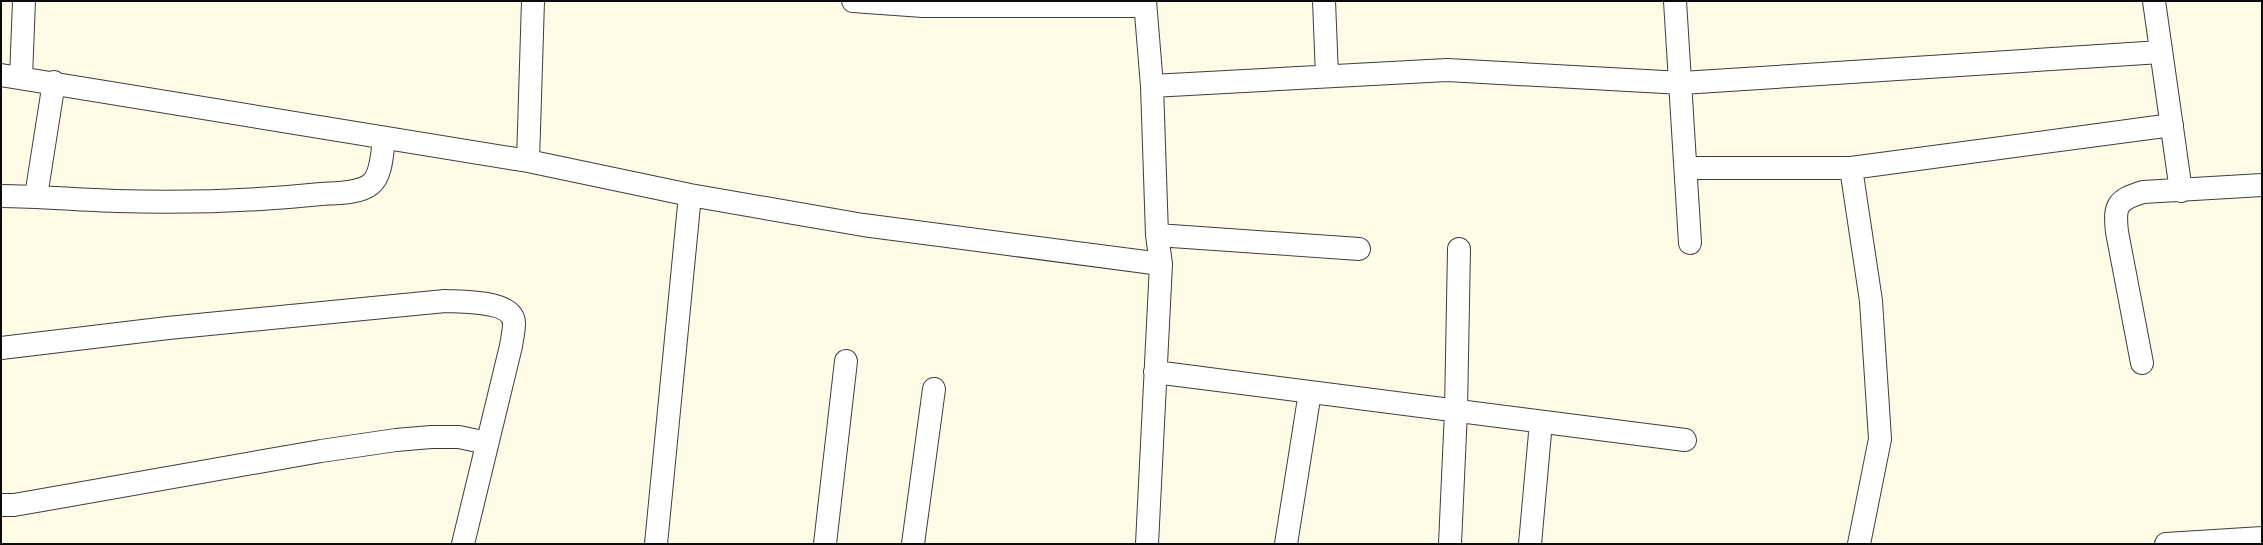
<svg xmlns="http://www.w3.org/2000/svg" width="2263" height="545" font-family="'Crimson Pro',serif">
<rect width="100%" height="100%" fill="#fffbe6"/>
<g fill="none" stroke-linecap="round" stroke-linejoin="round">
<g stroke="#3d3d3d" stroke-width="24">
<path id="minor" d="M853 1 923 6H1145
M1145 1 1152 86 1157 235 1161 264 1147 544
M1324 1 1327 76
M1675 1 1690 243
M2154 1 2181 191
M1 75 528 161 690 195 863 225 1161 264
M21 77 24 1
M1152 86 1447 70 1682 83 2161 52
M528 161 533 1
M1686 168H1851L2172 125
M1851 168 1871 301 1880 439 1859 544
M1 196C39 196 77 200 116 201 183 203 254 201 321 194 335 193 359 194 371 184 382 175 382 152 384 139
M36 196 54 82
M1157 235 1359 249
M1 348 168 328 445 301C462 302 514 300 514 324 514 331 512 339 511 346L463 544
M2142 363 2117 232C2114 205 2117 200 2143 192L2262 185
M1155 372 1685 440
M1 505H14L321 451 396 440 431 437H459L487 443
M656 544 690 195
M825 544 846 361
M913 544 934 389
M1286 544 1310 392
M1450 544 1456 411 1459 249
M1530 544 1541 422
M2166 544 2262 538"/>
</g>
<use href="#minor" stroke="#fff" stroke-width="22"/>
</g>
<rect width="2263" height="545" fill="none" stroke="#0a0a0a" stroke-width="4"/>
</svg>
